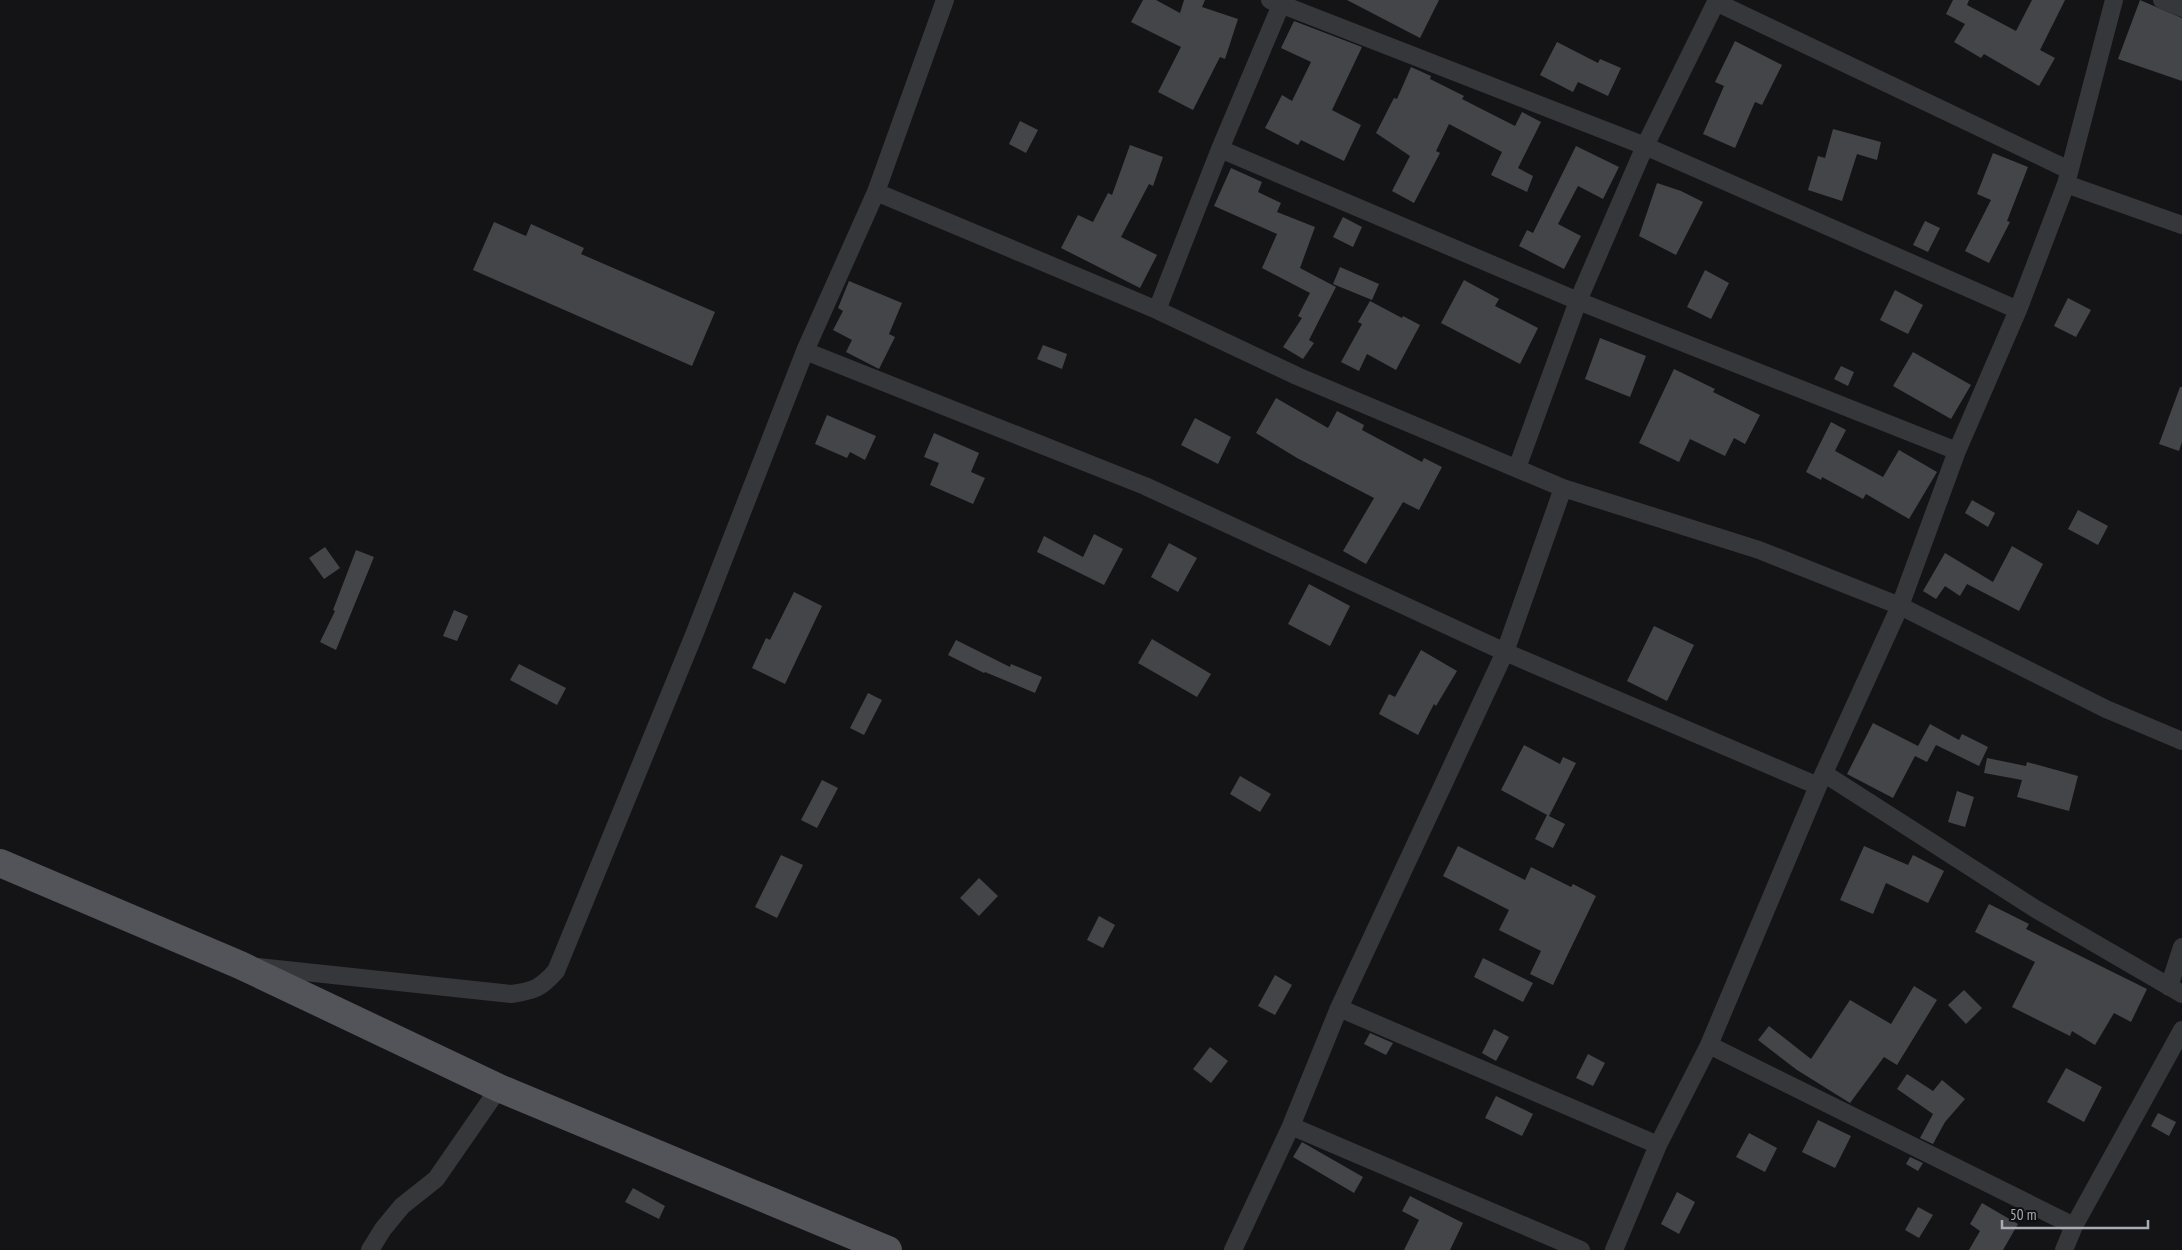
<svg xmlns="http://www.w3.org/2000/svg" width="2182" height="1250" font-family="'PT Sans Narrow',sans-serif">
<rect width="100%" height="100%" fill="#141416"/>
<path fill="#434548" d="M1143 0H1156L1180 13 1184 0H1205L1202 7 1238 19 1225 59 1220 57 1193 110 1158 92 1181 47 1131 22Z
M1347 0H1439L1420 38Z
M1953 0H1969L1967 5 2016 31 2032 0H2065L2040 50 2055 58 2039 86 1984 54 1981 58 1954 42 1965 24 1946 14Z
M2140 0 2182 18V81L2118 59Z
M1294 21 1362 47 1332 110 1361 125 1344 161 1301 140 1298 145 1265 128 1282 95 1292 101 1311 62 1281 48Z
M1735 41 1782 65 1762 105 1755 102 1735 148 1703 134 1724 86 1715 82Z
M1557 42 1598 63 1600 59 1621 68 1608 96 1578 82 1573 92 1540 75Z
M1411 67 1431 76 1430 79 1464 96 1462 99 1515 126 1522 112 1541 122 1518 168 1533 176 1527 192 1491 175 1502 152 1449 124 1436 151 1440 153 1414 203 1392 191 1410 156 1376 133 1394 98 1397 99Z
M1020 121 1038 130 1026 153 1009 144Z
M1833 129 1881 142 1877 160 1857 154 1842 201 1808 190 1818 156 1825 158Z
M1130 145 1163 157 1153 186 1149 184 1121 237 1157 255 1140 288 1061 248 1078 215 1093 222 1108 193 1112 195Z
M1576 146 1619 167 1603 199 1578 186 1558 224 1581 236 1564 269 1519 246 1527 230 1533 233Z
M1993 153 2028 167 2007 221 2010 222 1989 263 1965 251 1991 200 1977 194Z
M1231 168 1262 182 1258 192 1281 203 1277 212 1315 227 1300 268 1336 287 1309 340 1314 343 1303 359 1283 347 1302 318 1298 316 1310 293 1262 268 1277 234 1214 206Z
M1657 183 1681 191 1703 202 1676 255 1639 236Z
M1343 217 1362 227 1353 247 1333 237Z
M1925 221 1940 228 1928 252 1913 245Z
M494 222 526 236 531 224 584 248 581 254 715 312 692 366 473 270Z
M1340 267 1379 284 1372 300 1333 284Z
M1705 270 1729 283 1711 319 1687 307Z
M1464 280 1499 299 1495 306 1538 328 1520 364 1441 323Z
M849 281 902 303 889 334 895 337 879 369 846 352 852 340 833 330 843 311 838 308Z
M1895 290 1923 305 1908 334 1880 320Z
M2068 298 2091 310 2076 337 2054 326Z
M1370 301 1402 318 1403 316 1420 325 1396 370 1367 354 1359 371 1341 362 1362 324 1358 322Z
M1600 338 1646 356 1630 397 1585 379Z
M1043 345 1067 354 1062 369 1037 359Z
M1913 352 1971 385 1951 419 1893 386Z
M1841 366 1854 372 1848 386 1834 379Z
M1674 369 1715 389 1713 392 1760 415 1745 444 1734 438 1725 456 1690 439 1679 462 1639 443Z
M2180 387H2182V442L2179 451 2159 444Z
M1276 398 1328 428 1337 411 1364 425 1362 430 1422 462 1424 458 1442 467 1419 510 1403 502 1366 564 1343 551 1374 498 1297 458 1256 433Z
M827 415 876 436 865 460 850 452 847 458 815 444Z
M1195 418 1231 437 1218 464 1181 445Z
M1831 422 1846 430 1835 451 1883 477 1899 450 1937 472 1909 519 1866 494 1863 499 1822 477 1821 480 1806 472Z
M934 433 979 453 971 472 985 478 973 504 930 485 939 463 924 457Z
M1972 500 1995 513 1988 527 1965 513Z
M2078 510 2108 526 2098 545 2068 529Z
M1094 534 1123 549 1104 585 1037 552 1044 536 1083 557Z
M1169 543 1197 558 1178 592 1151 577Z
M2012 546 2043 564 2019 611 1967 584 1960 596 1945 586 1936 599 1923 591 1945 553 1993 582Z
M325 547 340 568 324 579 309 558Z
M356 550 374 557 336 650 320 642 335 611 333 610Z
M1309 584 1350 606 1330 646 1288 624Z
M794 592 822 606 785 684 752 668 766 638 770 640Z
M454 610 468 616 457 641 443 636Z
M1654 626 1694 645 1667 701 1627 681Z
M1152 639 1211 674 1197 697 1138 663Z
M956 640 1010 667 1011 664 1042 677 1035 693 985 672 984 673 948 655Z
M1421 650 1457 671 1436 706 1434 704 1418 735 1379 714 1389 694 1395 697Z
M519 664 566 688 557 705 510 680Z
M868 693 882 700 864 735 850 728Z
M1873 723 1918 746 1930 724 1959 740 1962 734 1988 747 1979 766 1936 745 1927 762 1915 756 1893 798 1847 774Z
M1524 745 1560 764 1563 757 1576 763 1549 816 1501 790Z
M1987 758 2026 766 2027 762 2078 776 2069 811 2017 797 2022 780 1984 773Z
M1240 776 1271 794 1260 812 1230 794Z
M822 780 838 788 817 828 801 820Z
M1957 791 1974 797 1965 827 1948 822Z
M1547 815 1565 824 1553 848 1535 839Z
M1458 846 1525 880 1531 867 1571 887 1573 884 1596 896 1553 985 1530 974 1541 951 1499 930 1509 910 1443 876Z
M1864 846 1908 865 1913 855 1944 871 1928 903 1886 883 1873 914 1840 900Z
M781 855 803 865 777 918 755 907Z
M979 878 998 896 979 916 960 898Z
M1989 904 2029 924 2026 929 2147 989 2131 1022 2114 1013 2095 1045 2072 1031 2070 1036 2012 1007 2035 962 1975 932Z
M1099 916 1115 925 1103 948 1087 940Z
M1483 958 1533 983 1523 1002 1474 977Z
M1275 975 1292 985 1275 1015 1258 1006Z
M1914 986 1937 1000 1897 1065 1884 1057 1850 1103 1797 1070 1758 1040 1769 1026 1811 1059 1850 1000 1891 1024Z
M1964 990 1982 1008 1966 1024 1948 1005Z
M1494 1029 1509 1037 1496 1061 1482 1053Z
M1370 1033 1393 1043 1386 1055 1364 1044Z
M1210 1047 1228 1061 1211 1083 1193 1069Z
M1588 1054 1605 1063 1593 1086 1576 1078Z
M2066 1068 2102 1087 2084 1122 2047 1102Z
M1907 1074 1933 1091 1942 1080 1965 1099 1945 1122 1933 1144 1920 1138 1933 1114 1897 1089Z
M1496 1096 1533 1114 1522 1136 1485 1118Z
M2158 1113 2176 1122 2169 1136 2151 1126Z
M1818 1120 1851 1136 1835 1168 1802 1152Z
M1749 1133 1777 1148 1765 1172 1736 1157Z
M1302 1142 1363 1177 1354 1193 1293 1157Z
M1910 1157 1923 1163 1918 1171 1906 1164Z
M633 1188 665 1206 659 1219 625 1202Z
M1677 1192 1695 1202 1679 1234 1661 1224Z
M1410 1196 1463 1223 1450 1250H1404L1419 1220 1402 1211Z
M1982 1203 2018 1224 2003 1250H1969L1980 1231 1970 1224Z
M1918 1207 1933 1215 1919 1238 1905 1230Z"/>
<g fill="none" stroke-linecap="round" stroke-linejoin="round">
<path stroke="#36373a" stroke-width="18" d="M1270 0 1645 146 2018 310
M2162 0 2182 8
M1716 2 2069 170
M1220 149 1578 301 1957 451
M2066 184 2182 225
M876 192 1157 310 1297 376 1563 488 1759 550 1900 606 2106 709 2182 741
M1157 310 1220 149 1283 0
M805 351 1145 486 1505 652 1818 786
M1517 468 1578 301 1645 146 1717 0
M1825 774 2034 908 2182 994
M258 967 511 994C534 991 541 988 556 971L694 635 805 351 876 192 945 0
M2169 987 2182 947
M1339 1008 1658 1145
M1709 1045 2074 1226
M1291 1126 1581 1250
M370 1250 383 1229 402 1206 436 1179 499 1088
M1233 1250 1291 1126 1339 1008 1505 652 1563 488
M1614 1250 1658 1145 1709 1045 1818 786 1900 606 1957 451 2018 310 2066 184 2114 0
M2064 1250 2074 1226 2182 1030"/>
<path stroke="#525459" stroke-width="28" d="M0 863 240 965 499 1088 888 1250"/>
</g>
<path d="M2002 1220v8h146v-8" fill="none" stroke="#a8acb4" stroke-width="2.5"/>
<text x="2010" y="1220" font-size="15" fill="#a8acb4" stroke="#0f0f11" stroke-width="4" paint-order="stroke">50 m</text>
</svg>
